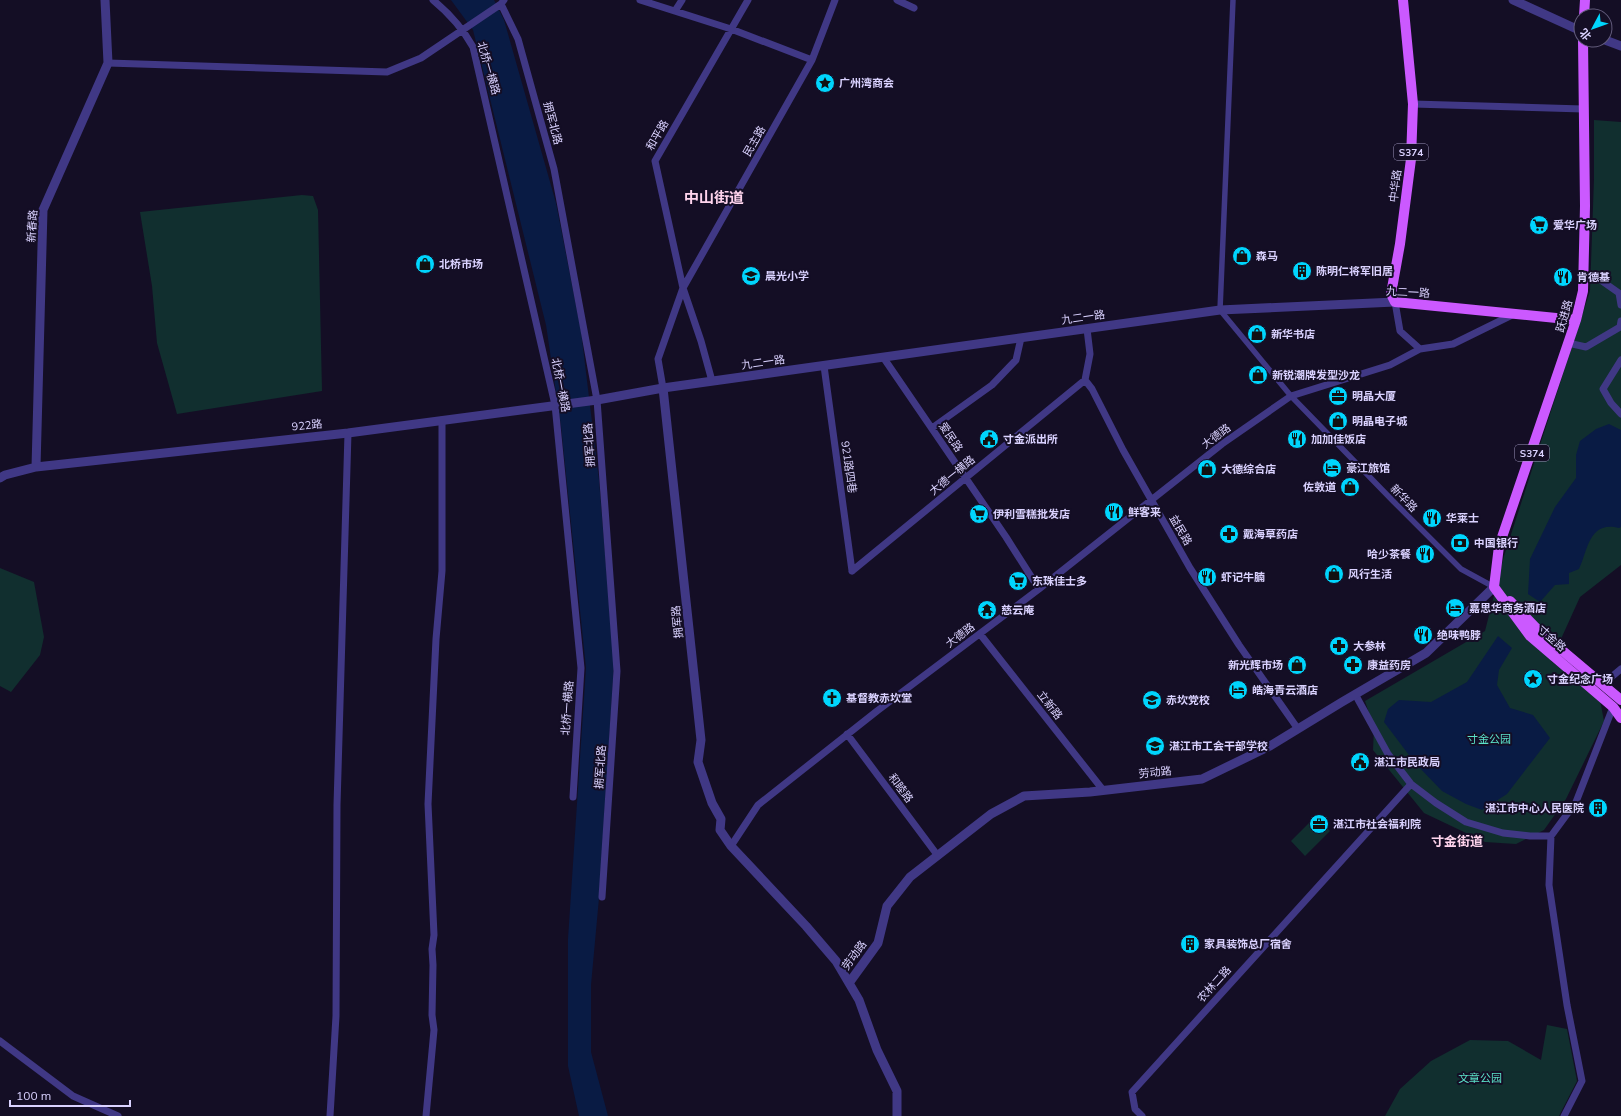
<svg xmlns="http://www.w3.org/2000/svg" width="1621" height="1116" font-family="Mulish,'Noto Sans SC',sans-serif">
<rect width="100%" height="100%" fill="#140e25"/>
<path fill="#112f2f" d="M1594 120 1621 122V565L1580 597 1551 661 1600 700 1604 721 1566 799 1544 830 1516 844 1485 842 1424 813 1373 750 1374 728 1365 701 1485 631 1504 556 1590 291 1594 179Z
M302 195 313 196 318 210 322 391 177 414 157 343 152 286 140 212Z
M0 568 34 582 44 637 40 655 11 692 0 686Z
M1316 816 1330 831 1305 856 1291 841Z
M1547 1025 1567 1029 1577 1081 1559 1116H1385L1400 1089 1431 1061 1470 1040 1508 1041 1541 1060Z"/>
<path fill="#091b44" d="M451 0H494L504 20 556 203 581 331 599 480 614 664 599 898 591 985V1052L608 1116H579L568 1066V939L586 668 561 426 546 325 473 30Z
M1609 424 1621 430V527L1619 528C1589 520 1588 550 1579 569L1569 573V584L1555 585 1540 602 1528 594 1530 559 1555 507 1576 478V455L1580 441 1596 429Z
M1498 636 1512 648 1499 670 1497 685 1510 708 1533 715 1550 738 1507 794 1482 810 1466 804 1442 791 1415 763 1384 722 1388 709 1399 700 1431 702 1467 682Z"/>
<g fill="none" stroke-linecap="round" stroke-linejoin="round">
<path stroke="#403885" stroke-width="5.5" d="M1233 0 1220 310 1291 396 1393 501 1461 569 1494 587"/>
<path stroke="#403885" stroke-width="7" d="M433 0C450 14 462 27 473 47L555 405 581 668 573 797
M640 0 731 29 812 60
M897 0 914 8
M501 4 518 39 554 169 597 400 617 671 602 897
M675 11 682 0
M108 63 387 72 421 58 501 4 504 0
M1413 104 1583 109
M1584 280 1599 279 1619 293 1621 305
M1395 302 1400 331 1420 349 1453 344 1514 314
M1087 329 1090 354 1085 380 1092 389 1123 450 1190 568 1239 645 1298 729
M1568 343 1586 347 1620 327 1621 321
M883 357 1006 537 1039 589
M1621 360 1603 389 1611 403 1621 414
M824 366 852 571
M712 381 701 341 683 288 812 60 835 0
M663 388 658 359 683 288 655 161 748 0
M932 428 992 385 1016 360 1021 338
M852 571 1085 380
M980 634 1103 790
M1603 684 1621 669
M1355 694 1388 754 1411 784 1436 803 1466 822 1503 833 1530 836H1551L1576 802 1613 707
M847 734 938 856
M1551 836 1549 885 1567 1005 1582 1081 1564 1116
M731 846 758 805 877 711 1039 589 1222 444 1291 396 1390 365 1420 349
M0 1041 73 1096 118 1116
M330 1116 336 1016 337 805 348 433
M426 1116 434 1030 432 1015 433 965 432 949 434 935 428 804 436 639 442 571V420
M1142 1116 1135 1109 1132 1092 1411 784"/>
<path stroke="#403885" stroke-width="9" d="M1513 0 1581 31
M1605 40 1621 46
M663 388 701 740 698 762 712 803 721 819 720 830 731 846 806 926 836 961 859 1000 877 1050 897 1091V1116
M36 467 43 210 108 63 105 0
M0 478 5 475 36 467 348 433 597 400 663 388 1220 310 1395 302
M849 983 878 943 887 906 910 877 991 814 1024 796 1090 792 1202 779 1270 746 1342 702 1426 653 1494 587"/>
<path stroke="#cb59ff" stroke-width="10" d="M1403 0 1413 104 1411 159 1400 244 1391 294 1395 302 1576 320
M1584 16 1585 0
M1494 587 1499 546 1576 320 1583 291 1585 206 1583 40
M1494 587 1530 636 1613 707 1621 718
M1510 601 1538 630 1621 700"/>
</g>
<defs>
<g id="sight-disc" transform="scale(1)"><circle r="9.5" fill="#00d5fd" stroke="#140e25"/><path d="M0-6L1.8-2.2L6-1.7L2.9 1.2L3.7 5.4L0 3.3L-3.7 5.4L-2.9 1.2L-6-1.7L-1.8-2.2Z" fill="#111"/></g>
<g id="supermarket-disc" transform="scale(1)"><circle r="9.5" fill="#00d5fd" stroke="#140e25"/><path d="M-6-5.5h2.5l.6 2H6L4.5 2H-2.5L-4.4-4H-6ZM-1.5 3.2a1.3 1.3 0 1 0 .1 0ZM3 3.2a1.3 1.3 0 1 0 .1 0Z" fill="#111"/></g>
<g id="shop-disc" transform="scale(1)"><circle r="9.5" fill="#00d5fd" stroke="#140e25"/><path d="M-5-2.5h2.3a2.7 3.5 0 0 1 5.4 0H5L5.5 6h-11ZM-1.5-2.5h3a1.5 2.3 0 0 0-3 0Z" fill="#111"/></g>
<g id="building-disc" transform="scale(1)"><circle r="9.5" fill="#00d5fd" stroke="#140e25"/><path d="M-4-6H4V6H1V3H-1V6H-4ZM-2.5-4.3h1.7v1.8h-1.7ZM.8-4.3h1.7v1.8H.8ZM-2.5-1h1.7V.8h-1.7ZM.8-1h1.7V.8H.8Z" fill="#111"/></g>
<g id="school-disc" transform="scale(1)"><circle r="9.5" fill="#00d5fd" stroke="#140e25"/><path d="M0-5L7-2L0 1L-7-2ZM-4 1L0 2.5L4 1V4Q0 6-4 4Z" fill="#111"/></g>
<g id="restaurant-disc" transform="scale(1)"><circle r="9.5" fill="#00d5fd" stroke="#140e25"/><path d="M-5-6h1v4h1v-4h1v4h1v-4h1v5L-1.5 .5V6h-2V.5L-5-1ZM5-6V6H3V1.5H1.5Q1.5-4 5-6Z" fill="#111"/></g>
<g id="office-disc" transform="scale(1)"><circle r="9.5" fill="#00d5fd" stroke="#140e25"/><path d="M-6-3h4V-5.5h4V-3h4V5H-6ZM-1-4.5V-3h2v-1.5ZM-6 0V1H6V0Z" fill="#111"/></g>
<g id="civic-disc" transform="scale(1)"><circle r="9.5" fill="#00d5fd" stroke="#140e25"/><path d="M-.6-6.5H3V-4.5H.6V-3L4-1V1h2V6H-6V1h2V-1L-.6-3ZM-1.2 2.5V6h2.4V2.5Z" fill="#111"/></g>
<g id="hotel-disc" transform="scale(1)"><circle r="9.5" fill="#00d5fd" stroke="#140e25"/><path d="M-6-4.5h1.5V1H6V5H4.5V3h-9V5H-6ZM-4 0a1.8 1.8 0 1 1 3.6 0ZM.5 0V-2.5h3Q6-2.5 6 0Z" fill="#111"/></g>
<g id="pharmacy-disc" transform="scale(1)"><circle r="9.5" fill="#00d5fd" stroke="#140e25"/><path d="M-2-6h4v4h4v4h-4v4h-4v-4h-4v-4h4Z" fill="#111"/></g>
<g id="bank-disc" transform="scale(1)"><circle r="9.5" fill="#00d5fd" stroke="#140e25"/><path d="M-6-4H6V4H-6ZM0-2.3a2.3 2.3 0 1 0 0 4.6a2.3 2.3 0 1 0 0-4.6Z" fill="#111"/></g>
<g id="temple-disc" transform="scale(1)"><circle r="9.5" fill="#00d5fd" stroke="#140e25"/><path d="M0-6L5-2H3V0L6.5 2.5H4V6H1.5V3h-3V6H-4V2.5H-6.5L-3 0V-2H-5Z" fill="#111"/></g>
<g id="church-disc" transform="scale(1)"><circle r="9.5" fill="#00d5fd" stroke="#140e25"/><path d="M-1.2-6h2.4v3.5h3.3v2.4h-3.3V6h-2.4V-.1h-3.3v-2.4h3.3Z" fill="#111"/></g>
</defs>
<g fill-rule="evenodd">
<use href="#sight-disc" x="825" y="83"/>
<use href="#supermarket-disc" x="1539" y="225"/>
<use href="#shop-disc" x="1242" y="256"/>
<use href="#shop-disc" x="425" y="264"/>
<use href="#building-disc" x="1302" y="271"/>
<use href="#school-disc" x="751" y="276"/>
<use href="#restaurant-disc" x="1563" y="277"/>
<use href="#shop-disc" x="1257" y="334"/>
<use href="#shop-disc" x="1258" y="375"/>
<use href="#office-disc" x="1338" y="396"/>
<use href="#shop-disc" x="1338" y="421"/>
<use href="#civic-disc" x="989" y="439"/>
<use href="#restaurant-disc" x="1297" y="439"/>
<use href="#hotel-disc" x="1332" y="468"/>
<use href="#shop-disc" x="1207" y="469"/>
<use href="#shop-disc" x="1350" y="487"/>
<use href="#restaurant-disc" x="1114" y="512"/>
<use href="#supermarket-disc" x="979" y="514"/>
<use href="#restaurant-disc" x="1432" y="518"/>
<use href="#pharmacy-disc" x="1229" y="534"/>
<use href="#bank-disc" x="1460" y="543"/>
<use href="#restaurant-disc" x="1425" y="554"/>
<use href="#shop-disc" x="1334" y="574"/>
<use href="#restaurant-disc" x="1207" y="577"/>
<use href="#supermarket-disc" x="1018" y="581"/>
<use href="#hotel-disc" x="1455" y="608"/>
<use href="#temple-disc" x="987" y="610"/>
<use href="#restaurant-disc" x="1423" y="635"/>
<use href="#pharmacy-disc" x="1339" y="646"/>
<use href="#shop-disc" x="1297" y="665"/>
<use href="#pharmacy-disc" x="1353" y="665"/>
<use href="#sight-disc" x="1533" y="679"/>
<use href="#hotel-disc" x="1238" y="690"/>
<use href="#church-disc" x="832" y="698"/>
<use href="#school-disc" x="1152" y="700"/>
<use href="#school-disc" x="1155" y="746"/>
<use href="#civic-disc" x="1360" y="762"/>
<use href="#building-disc" x="1598" y="808"/>
<use href="#office-disc" x="1319" y="824"/>
<use href="#building-disc" x="1190" y="944"/>
</g>
<g text-anchor="middle" stroke-width="4" stroke-linejoin="round" paint-order="stroke">
<g fill="#140e25" stroke="#9f97be" stroke-width="1">
<rect x="1394" y="144" width="34" height="16" rx="3"/>
<rect x="1515" y="445" width="34" height="16" rx="3"/>
</g>
<g font-size="10" font-weight="bold" fill="#dad2ff">
<text x="1411" y="156">S374</text>
<text x="1532" y="457">S374</text>
</g>
<g font-size="11" fill="#dad2ff" stroke="#140e25">
<text transform="translate(489 68) rotate(74)" y="4">北桥一横路</text>
<text transform="translate(553 123) rotate(75)" y="4">拥军北路</text>
<text transform="translate(657 135) rotate(-60)" y="4">和平路</text>
<text transform="translate(754 141) rotate(-60)" y="4">民主路</text>
<text transform="translate(1395 186) rotate(-83)" y="4">中华路</text>
<text transform="translate(32 226) rotate(-86)" y="4">新春路</text>
<text transform="translate(1408 292) rotate(3)" y="4">九二一路</text>
<text transform="translate(1564 316) rotate(-74)" y="4">跃进路</text>
<text transform="translate(1083 317) rotate(-8)" y="4">九二一路</text>
<text transform="translate(763 362) rotate(-8)" y="4">九二一路</text>
<text transform="translate(561 385) rotate(79)" y="4">北桥一横路</text>
<text transform="translate(307 425) rotate(-6)" y="4">922路</text>
<text transform="translate(1216 436) rotate(-37)" y="4">大德路</text>
<text transform="translate(951 437) rotate(56)" y="4">爱民路</text>
<text transform="translate(589 445) rotate(-94)" y="4">拥军北路</text>
<text transform="translate(849 467) rotate(82)" y="4">921路四巷</text>
<text transform="translate(952 475) rotate(-39)" y="4">大德一横路</text>
<text transform="translate(1404 498) rotate(46)" y="4">新华路</text>
<text transform="translate(1181 530) rotate(60)" y="4">益民路</text>
<text transform="translate(677 622) rotate(-96)" y="4">拥军路</text>
<text transform="translate(960 635) rotate(-37)" y="4">大德路</text>
<text transform="translate(1552 638) rotate(42)" y="4">寸金路</text>
<text transform="translate(1050 705) rotate(52)" y="4">立新路</text>
<text transform="translate(567 708) rotate(-86)" y="4">北桥一横路</text>
<text transform="translate(600 767) rotate(-86)" y="4">拥军北路</text>
<text transform="translate(1155 772) rotate(-6)" y="4">劳动路</text>
<text transform="translate(901 788) rotate(53)" y="4">和睦路</text>
<text transform="translate(854 955) rotate(-54)" y="4">劳动路</text>
<text transform="translate(1214 984) rotate(-48)" y="4">农林二路</text>
</g>
<g font-size="11" font-weight="bold" fill="#dad2ff" stroke="#140e25" text-anchor="start">
<text x="839" y="87">广州湾商会</text>
<text x="1553" y="229">爱华广场</text>
<text x="1256" y="260">森马</text>
<text x="439" y="268">北桥市场</text>
<text x="1316" y="275">陈明仁将军旧居</text>
<text x="765" y="280">晨光小学</text>
<text x="1577" y="281">肯德基</text>
<text x="1271" y="338">新华书店</text>
<text x="1272" y="379">新锐潮牌发型沙龙</text>
<text x="1352" y="400">明晶大厦</text>
<text x="1352" y="425">明晶电子城</text>
<text x="1003" y="443">寸金派出所</text>
<text x="1311" y="443">加加佳饭店</text>
<text x="1346" y="472">豪江旅馆</text>
<text x="1221" y="473">大德综合店</text>
<text x="1336" y="491" text-anchor="end">佐敦道</text>
<text x="1128" y="516">鲜客来</text>
<text x="993" y="518">伊利雪糕批发店</text>
<text x="1446" y="522">华莱士</text>
<text x="1243" y="538">戴海草药店</text>
<text x="1474" y="547">中国银行</text>
<text x="1411" y="558" text-anchor="end">哈少茶餐</text>
<text x="1348" y="578">风行生活</text>
<text x="1221" y="581">虾记牛腩</text>
<text x="1032" y="585">东珠佳士多</text>
<text x="1469" y="612">嘉思华商务酒店</text>
<text x="1001" y="614">慈云庵</text>
<text x="1437" y="639">绝味鸭脖</text>
<text x="1353" y="650">大参林</text>
<text x="1283" y="669" text-anchor="end">新光辉市场</text>
<text x="1367" y="669">康益药房</text>
<text x="1547" y="683">寸金纪念广场</text>
<text x="1252" y="694">皓海青云酒店</text>
<text x="846" y="702">基督教赤坎堂</text>
<text x="1166" y="704">赤坎党校</text>
<text x="1169" y="750">湛江市工会干部学校</text>
<text x="1374" y="766">湛江市民政局</text>
<text x="1584" y="812" text-anchor="end">湛江市中心人民医院</text>
<text x="1333" y="828">湛江市社会福利院</text>
<text x="1204" y="948">家具装饰总厂宿舍</text>
</g>
<g font-size="11" fill="#5be2c9" stroke="#140e25">
<text x="1489" y="743">寸金公园</text>
<text x="1480" y="1082">文章公园</text>
</g>
<g font-size="13" font-weight="bold" fill="#ffd4ed" stroke="#140e25">
<text x="1457" y="846">寸金街道</text>
</g>
<g font-size="15" font-weight="bold" fill="#ffd4ed" stroke="#140e25">
<text x="714" y="203">中山街道</text>
</g>
</g>
<g transform="translate(1593 28) rotate(229)"><circle r="19" fill="#140e25" stroke="#635c7c"/>
<path d="M0-3L7 15L0 10L-7 15Z" fill="#00d5fd"/>
<text y="-6" font-size="11" font-weight="bold" text-anchor="middle" fill="#dad2ff">北</text>
</g>
<path d="M10 1100v6h120v-6" fill="none" stroke="#dad2ff" stroke-width="2"/>
<text x="16" y="1100" font-size="12" fill="#dad2ff" stroke="#140e25" stroke-width="3" paint-order="stroke">100 m</text>
</svg>
